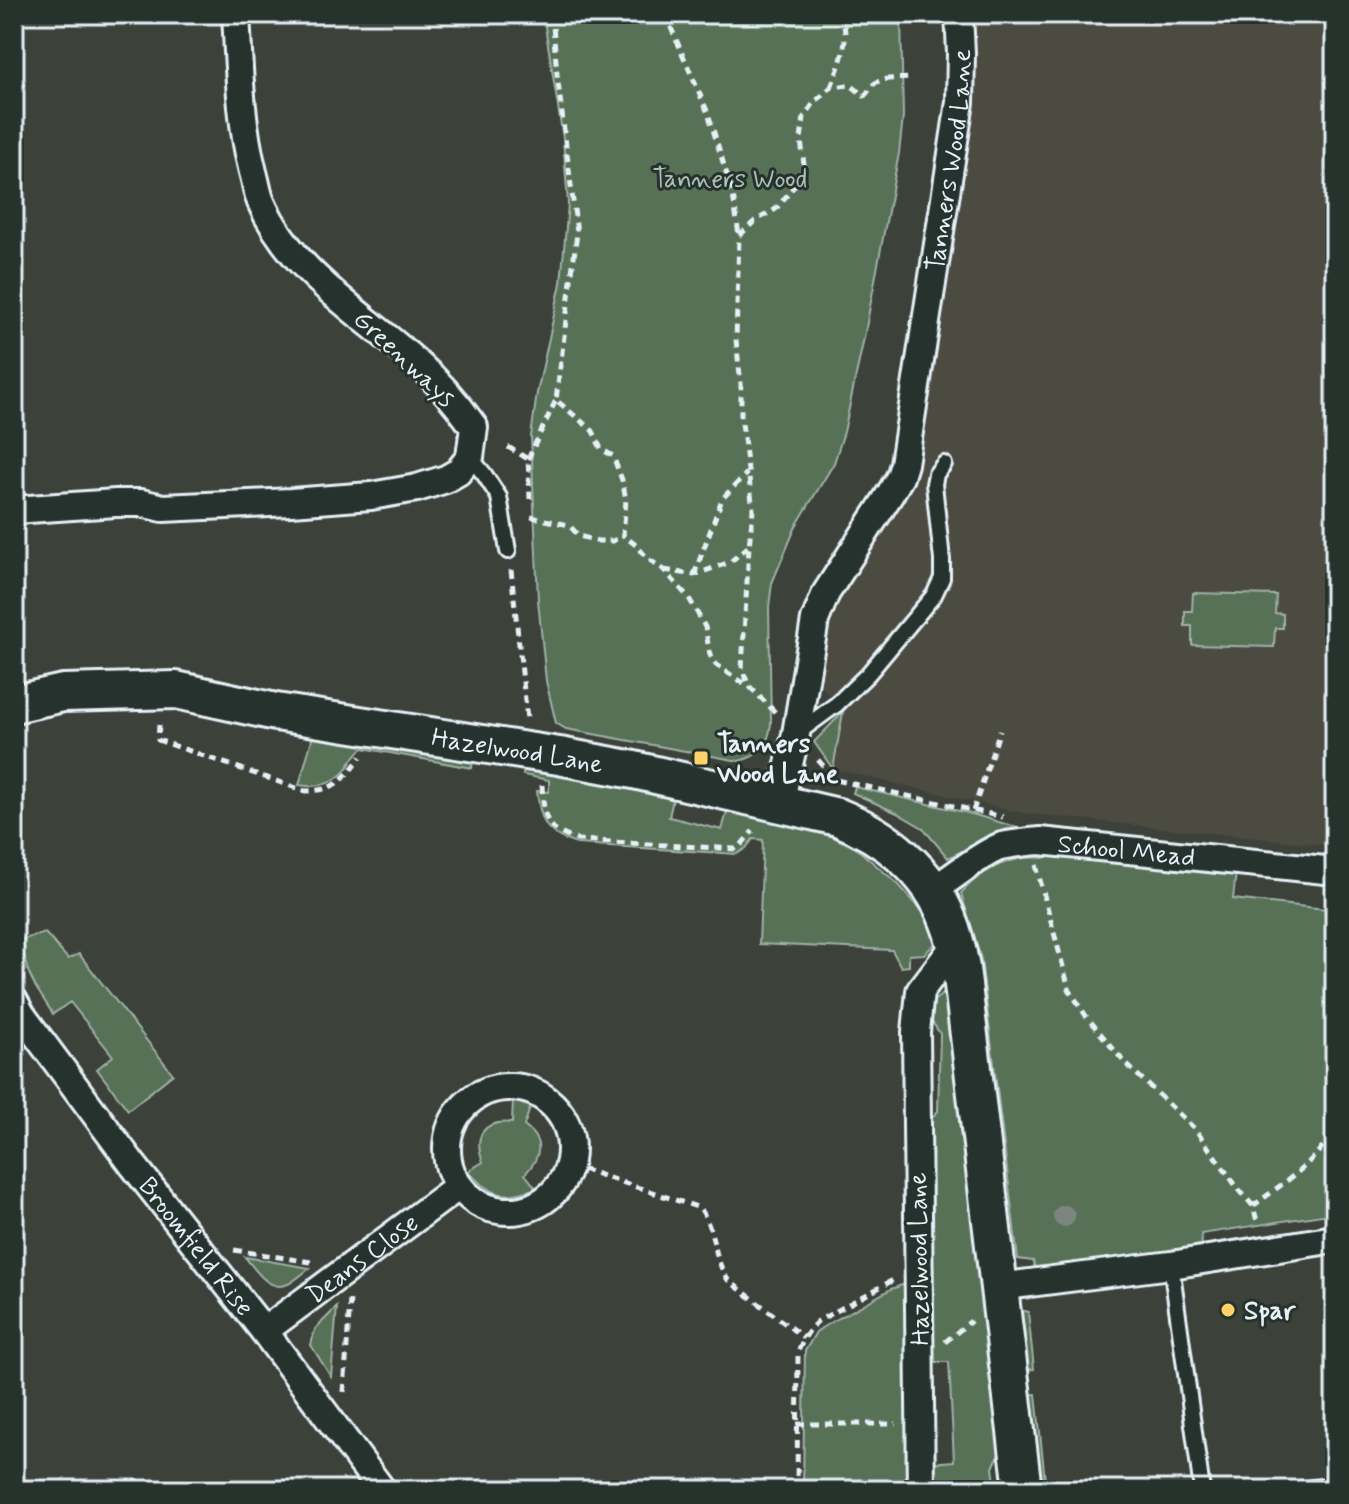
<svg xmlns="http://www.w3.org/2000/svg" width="1349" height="1504" font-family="Mynerve,sans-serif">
<rect width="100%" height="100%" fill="#3c413a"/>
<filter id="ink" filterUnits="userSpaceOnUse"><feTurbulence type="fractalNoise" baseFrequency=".0125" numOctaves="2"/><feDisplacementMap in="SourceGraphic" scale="16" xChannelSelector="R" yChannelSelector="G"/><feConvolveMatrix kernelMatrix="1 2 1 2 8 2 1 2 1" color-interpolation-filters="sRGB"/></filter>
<g filter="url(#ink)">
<path fill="#4b4b43" d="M969 14H1320L1335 47V368L1324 845 1022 813 833 769 843 712 816 680 825 628 836 602 904 500 913 471Z"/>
<path fill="#577157" stroke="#a0b1a8" stroke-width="2" d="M543 14H901L903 117 899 153 865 333 844 432 834 463 796 526 772 583 769 607 771 724C768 746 762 755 739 761L566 729 556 723 546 681 538 600 531 436 537 393 561 283 568 204 563 138Z
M993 14H1087L994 21Z
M1320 14H1335V47Z
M1193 593 1276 595 1275 613 1283 614V628H1275L1274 647 1192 645V626H1185V611H1192Z
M843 712 833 769 814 742Z
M314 732 474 755 472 768 363 748C353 755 350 766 342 774 330 785 315 788 299 785Z
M524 764 674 795 669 817 722 830 728 808 817 829 856 848 898 884 935 925 938 941 924 954 909 955V966L901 967 892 950 759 944 763 840 753 839 746 848 737 854 577 844C546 835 540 822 537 791L549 792V780L523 775Z
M855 787 972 814 1019 828 975 845 948 858 923 828 897 813 853 793Z
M1045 850 1236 872 1233 899 1335 910V1213L1201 1234 1202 1246 1035 1268 1033 1261 1018 1259 981 959 961 893C983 869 1011 855 1044 858Z
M45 933 68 959 79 954 173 1074 128 1110 97 1069 113 1056 70 1002 53 1014 35 986 28 971 20 940Z
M949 989 1004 1442 993 1468 996 1490H932L931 1463 954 1461 949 1362H926L927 1123 938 1111 940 1034 928 1015 931 1003Z
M513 1100 531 1105 524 1126C545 1141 541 1157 525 1174L536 1188C505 1200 490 1196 468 1171L483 1162C473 1136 483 1120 512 1123Z
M245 1257 310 1268C303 1273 296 1280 288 1284 269 1293 255 1269 245 1257Z
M908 1283 907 1490H803L805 1351 816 1332 823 1327 891 1289Z
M337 1307 331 1377 311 1345 315 1329Z
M1017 1309 1028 1312 1034 1369 1023 1370Z
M1036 1394 1046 1490H1035L1025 1395Z"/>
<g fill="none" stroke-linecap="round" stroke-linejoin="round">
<g stroke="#e8f1f8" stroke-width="20">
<path id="lane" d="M470 457 484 474 499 497 508 551
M796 734 837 704 868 674 934 595 942 578V560L934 484 936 474 944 464
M1171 1265 1202 1490
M1300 1490 1335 1485"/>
</g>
<g stroke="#e8f1f8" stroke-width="32">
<g id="street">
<path d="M14 510 116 503H141L163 508 291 502 371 496 417 488 446 479 458 472 470 457 474 427C457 403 439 382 417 363 362 313 292 273 261 202 257 192 256 182 253 172 240 121 239 66 236 14"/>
<path id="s1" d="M780 803 796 734 815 620 826 593 890 494 900 477 904 464 960 102 961 53 959 14"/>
<path id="s2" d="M933 891C949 879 984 852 1002 846 1015 843 1028 842 1040 841L1335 871"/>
<path id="s3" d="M14 1001 21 1014 133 1165 264 1331 382 1490"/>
<circle cx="509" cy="1149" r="62"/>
<path d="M999 1287 1171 1265 1335 1239"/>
<path id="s4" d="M264 1331 459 1186"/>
<path d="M921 1490 916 1032 920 991 956 944"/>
</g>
</g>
<g stroke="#e8f1f8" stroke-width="42">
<g id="secondary">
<path id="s5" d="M14 704 63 693 176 690 276 712 559 756 634 770 838 817C886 836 929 871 948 920 954 935 958 952 961 968L1023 1490"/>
</g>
</g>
<path stroke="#e8f1f8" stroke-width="5" stroke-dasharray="8 6" stroke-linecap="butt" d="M552 14 557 74 577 233 556 400 593 431 601 449 613 456 622 480 626 500 623 535 637 546 648 559 663 569 689 598 705 627 710 655 716 665 748 686
M665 14 708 113 733 195 739 235
M831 87C840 65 852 37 840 14
M508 447 528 459 530 499
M528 459 556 400
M531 517 569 525 579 536 598 541H613L623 535
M511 570 527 719
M664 570 694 575 730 562 749 546
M694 575 722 499 747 473
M775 712 749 686 742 669 749 546 753 510 741 415V384L736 340 739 236 755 221 776 209 795 185 804 165 801 139 804 117 814 103 831 87 851 85 864 96C868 93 870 88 873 85 880 77 899 79 909 78
M159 725 158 740 305 791C335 791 343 780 361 757
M818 760 836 780 1003 817
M542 785C544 818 544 830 578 840L735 849 742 844 753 831
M973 811 1000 730
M1036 865 1069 989 1086 1016 1125 1063 1195 1129 1237 1187 1253 1206 1258 1225
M582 1169 700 1208C715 1229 713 1258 728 1280L804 1338
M1253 1206C1283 1183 1320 1161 1335 1125
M234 1250 311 1262
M945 1342 971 1321
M344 1392 350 1299
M797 1424H896
M948 1480 959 1490
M797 1490 798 1351C804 1339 808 1330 818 1321L895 1279"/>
<use href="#lane" stroke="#26332d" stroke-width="14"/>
<use href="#street" stroke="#26332d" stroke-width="26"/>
<use href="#secondary" stroke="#26332d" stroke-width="36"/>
</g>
<circle fill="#7b867f" cx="1064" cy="1216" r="11"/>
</g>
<g fill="#ffd166" stroke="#26332d" stroke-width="3">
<rect x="693" y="750" width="16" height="16" rx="4"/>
<circle cx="1228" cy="1310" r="8"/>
</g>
<g text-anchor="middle" stroke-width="6" stroke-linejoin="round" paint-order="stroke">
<g font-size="26" fill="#e8f1f8" stroke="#26332d">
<text dy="9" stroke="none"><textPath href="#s1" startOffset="674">Tanners Wood Lane</textPath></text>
<text transform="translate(405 358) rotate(43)" y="9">Greenways</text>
<text dy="9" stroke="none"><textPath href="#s5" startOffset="510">Hazelwood Lane</textPath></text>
<text dy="9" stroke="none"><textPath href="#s2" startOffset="208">School Mead</textPath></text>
<text dy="9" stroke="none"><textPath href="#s3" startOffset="306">Broomfield Rise</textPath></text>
<text dy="9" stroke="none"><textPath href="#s4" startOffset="122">Deans Close</textPath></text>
<text transform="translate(918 1259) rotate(-91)" y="9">Hazelwood Lane</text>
</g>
<g font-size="26" fill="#aebeb8" stroke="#26332d">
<text x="730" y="187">Tanners Wood</text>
</g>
<g font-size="26" font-weight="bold" fill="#e8f1f8" stroke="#26332d" text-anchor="start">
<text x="717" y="752">Tanners<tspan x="717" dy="30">Wood Lane</tspan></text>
<text x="1244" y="1319">Spar</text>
</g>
</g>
<rect width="1349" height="1504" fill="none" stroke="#26332d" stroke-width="48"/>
<rect x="24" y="24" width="1301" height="1456" fill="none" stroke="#e8f1f8" stroke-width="3" filter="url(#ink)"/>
</svg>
